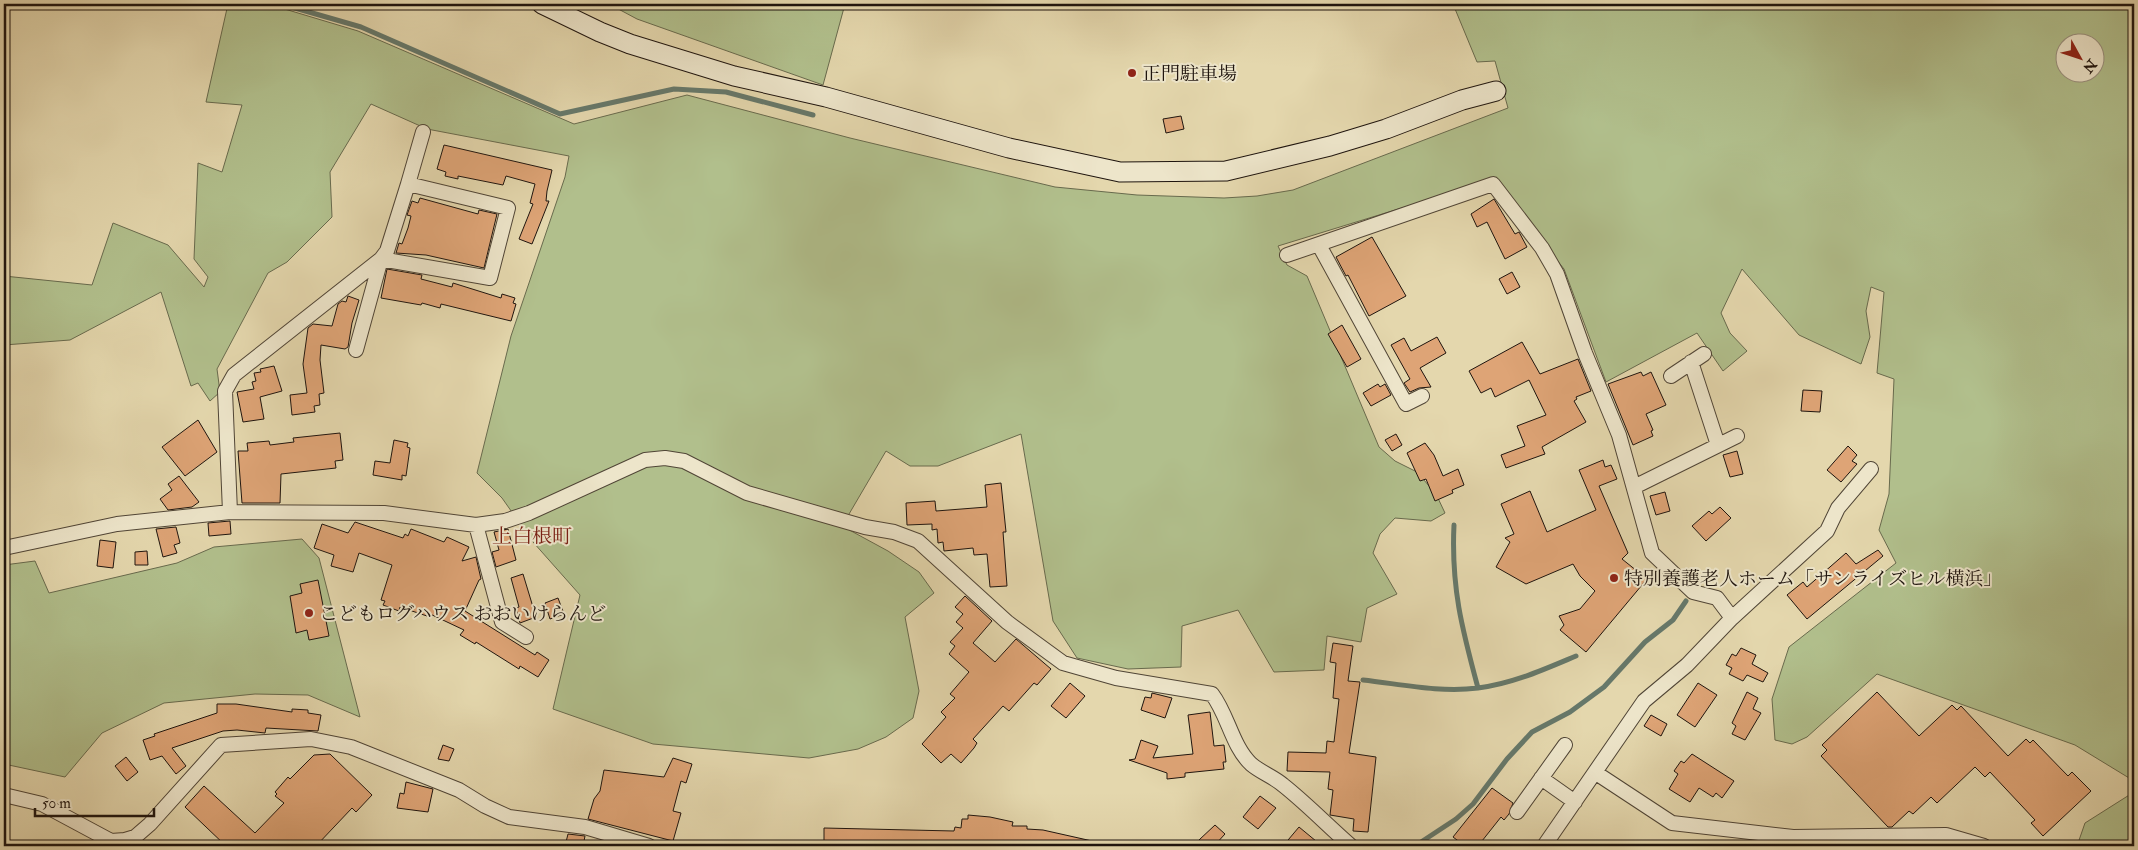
<svg xmlns="http://www.w3.org/2000/svg" width="2138" height="850" font-family="'IM FELL Double Pica','Noto Serif JP',serif">
<rect width="100%" height="100%" fill="#e4d7ad"/>
<filter id="stains"><feTurbulence type="fractalNoise" baseFrequency=".004" numOctaves="4"/><feColorMatrix values="0 0 0 0 .2 0 0 0 0 .09 0 0 0 0 .02 0 0 0 .5 -.17"/></filter>
<radialGradient id="worn" r=".72"><stop offset=".6" stop-color="#630" stop-opacity="0"/><stop offset="1" stop-color="#630" stop-opacity=".3"/></radialGradient>
<path fill="#b1bf8c" stroke="#686a4d" fill-rule="evenodd" d="M228 4H268L358 31 574 124 687 95 850 138 1055 187 1137 195 1224 198 1257 196 1293 190 1508 108 1495 61 1477 62 1453 4H2134V781L2075 745 1877 674 1807 737 1792 744 1775 740 1772 699 1789 647 1896 563 1879 530 1889 494 1894 379 1877 373 1884 292 1871 287 1866 311 1870 337 1861 364 1799 335 1742 269 1721 313 1730 333 1747 351 1723 371 1697 333 1606 382 1564 269 1493 180 1278 246 1287 265 1307 276 1379 447 1395 461 1417 472 1436 494 1445 513 1431 521 1395 518 1380 534 1373 553 1397 594 1367 608 1361 642 1327 636 1324 670 1274 672 1238 610 1182 626 1181 667 1128 669 1077 658 1053 621 1021 434 938 466H910L886 451 842 526 888 551 919 572 934 593 905 617 919 691 913 718 886 737 858 749 809 758 653 744 553 709 580 595 533 542 502 498 477 473 511 336 565 177 569 156 427 129 371 104 330 172 332 217 287 262 268 273 217 369 220 392 210 401 198 383 191 386 161 292 70 340 4 345V276L92 285 113 223 168 245 204 287 208 277 194 259 198 163 222 172 242 105 206 102ZM2066 42H2096V72H2066Z
M609 4H845L823 85 637 19Z
M302 539 319 558 360 717 308 695 255 694 164 703 102 733 65 777 4 764V565L35 561 49 593 177 563 214 547Z
M2134 792V846H2077L2085 823Z"/>
<g fill="none" stroke-linecap="round" stroke-linejoin="round">
<path stroke="#66786a" stroke-width="5" d="M281 4 361 27 560 114 674 89 726 92 813 115
M2121 4 2134 7
M1454 525C1451 587 1462 629 1478 688
M1363 680C1400 684 1440 693 1478 688 1512 684 1545 669 1576 656
M1415 846 1456 819 1473 804 1507 759 1532 732 1570 712 1604 687 1645 642 1673 620 1686 601"/>
</g>
<path fill="#dea476" stroke="#1e140e" d="M1181 116 1184 129 1166 133 1163 119Z
M444 145 552 170 547 191 546 201H549L532 244 519 239 533 204 530 203 535 184 506 176 503 185 458 176V179L445 176 446 172 437 169Z
M420 198 478 214 479 210 497 214 484 268 426 255 396 253 399 243 402 244 408 228 411 216 407 215 412 201 418 203Z
M1494 199 1515 234 1519 232 1527 247 1505 259 1487 222 1477 227 1471 214Z
M1372 237 1406 296 1369 316 1348 275 1346 276 1336 257Z
M387 269 422 275 421 279 452 287 453 283 501 298 502 294 515 298 513 303 516 304 511 321 441 304 440 308 422 303 421 305 381 298Z
M1512 272 1520 287 1507 294 1499 279Z
M348 296 359 300 352 323 348 347 345 349 321 345 320 360 324 393 319 394 320 405 314 406 315 412 292 415 290 395 307 393 303 364 308 328 313 324 332 326 338 304 342 301 346 302Z
M1342 325 1361 359 1347 367 1328 334Z
M1437 337 1446 353 1420 368 1431 387 1419 388 1410 392 1404 383 1410 379 1391 345 1404 338 1411 351Z
M1522 342 1540 374 1578 359 1591 391 1576 397 1577 399 1574 401 1586 422 1542 447 1545 454 1506 468 1501 455 1525 446 1517 426 1546 415 1529 380 1495 397 1491 388 1481 393 1469 371Z
M274 366 282 391 260 397 264 419 243 422 237 392 254 389 252 382 256 381 254 373 261 372 260 369Z
M1641 372 1643 376 1651 372 1666 405 1646 414 1653 430 1651 431 1653 436 1633 445 1608 384Z
M1378 384 1380 387 1385 384 1391 395 1371 406 1363 393Z
M1803 390 1822 391 1820 412 1801 411Z
M198 420 217 452 185 476 162 447Z
M340 433 343 460 335 461 336 468 281 474 280 503H242L238 451H248L247 443 269 441 270 445 294 442 293 438Z
M1396 434 1402 445 1392 451 1385 440Z
M394 440 408 443 407 447 410 448 406 476 402 475V480L373 475 375 461 390 463Z
M1425 443 1434 455 1443 476 1458 469 1464 485 1452 490 1453 493 1435 501 1426 479 1420 481 1407 453Z
M1848 446 1857 455 1852 461 1857 464 1841 482 1827 470Z
M1737 451 1743 474 1730 477 1723 455Z
M1603 460 1605 467 1611 465 1617 479 1599 486 1628 553 1622 559 1647 579 1586 652 1560 630 1564 625 1559 616 1580 609 1595 591 1580 576 1573 564 1526 584 1496 567 1510 542 1505 538 1514 534 1501 504 1530 491 1547 532 1596 510 1579 470Z
M179 476 199 502 192 507 168 510 160 499 172 490 168 484Z
M1001 483 1006 532H1003L1007 586 990 587 987 554 974 555 973 548 944 551 943 542 938 543 937 529 932 530V524L907 525 906 503 935 501 936 511 987 507 985 485Z
M1665 492 1670 511 1656 515 1650 496Z
M1720 507 1731 518 1706 541 1692 526 1709 511 1712 514Z
M230 521 231 534 209 536 208 523Z
M355 522 403 538 405 534 408 536 411 529 444 542 447 537 469 547 462 561 476 557 481 579 479 580 465 611 535 655 537 652 549 660 538 677 520 666 519 669 476 642 475 644 460 635 464 630 428 613 427 616 400 607 399 611 383 605 385 601 381 600 392 565 359 553 353 572 331 566 334 555 314 548 322 524 348 533Z
M176 527 180 543 174 545 177 553 163 557 156 529Z
M508 529 516 560 496 567 492 552 499 550 494 532Z
M100 540 116 542 113 568 97 566Z
M1878 550 1883 556 1807 619 1787 595 1803 582 1807 587 1846 553 1856 564Z
M147 551 148 565H135V552Z
M523 574 536 617 520 623 516 608 519 607 511 578Z
M318 580 329 636 309 640 307 630 296 633 290 596 302 593 300 584Z
M965 596 992 621 973 643 995 662 1016 639 1051 669 1037 685 1034 683 1009 711 1003 706 973 739 977 743 974 748 961 763 951 754 941 763 922 744 946 717 941 712 955 698 950 694 969 672 949 654 955 646 950 642 963 628 956 622 963 614 955 607Z
M558 598 564 614 550 619 545 603Z
M1333 643 1353 646 1348 681 1360 682 1349 753 1376 757 1368 832 1353 831 1354 819 1330 815 1333 790 1328 789 1330 772 1287 771 1288 752 1326 753 1327 741 1334 742 1339 699 1333 698 1336 663 1330 662Z
M1741 648 1756 655 1752 664 1768 673 1763 682 1747 675 1743 681 1729 674 1732 668 1726 665 1732 654 1736 656Z
M1070 683 1085 696 1066 718 1051 706Z
M1698 683 1717 695 1695 727 1677 715Z
M1747 692 1758 698 1753 709 1761 713 1745 740 1732 734 1736 726 1732 723Z
M1877 692 1919 736 1952 705 1957 710 1961 706 2008 756 2026 739 2030 743 2033 740 2068 776 2072 772 2091 791 2043 836 2031 823 2035 820 1990 772 1985 777 1975 767 1937 803 1931 797 1913 814 1909 811 1892 827H1888L1821 756 1827 750 1822 745Z
M1152 693 1172 698 1165 718 1141 710 1145 697 1151 698Z
M217 704H236L292 712V709L308 710V713L321 715 318 731 266 728 265 733 237 730 223 731 172 748 186 766 176 774 162 756 150 760 143 740 155 736 154 734 217 713Z
M1210 712 1214 746 1224 745 1226 762H1223L1224 769 1185 773V777L1167 779V773L1129 760 1135 759 1141 740 1158 746 1153 758 1193 754 1188 715Z
M1651 715 1667 724 1661 736 1644 726Z
M443 745 454 749 449 761 438 759Z
M330 754 372 795 356 812 352 808 316 846H226L185 807 204 786 255 833 284 803 275 796 277 794 275 792 288 777 290 779 314 755Z
M1692 754 1734 781 1722 798 1716 793 1713 797 1699 788 1690 802 1669 789 1678 774 1674 771 1681 761 1684 763Z
M126 757 138 772 127 781 115 766Z
M673 758 692 764 686 783 681 781 673 811 681 813 673 841 588 819 594 799 600 791 604 770 664 777Z
M406 782 433 789 428 812 397 808 400 793 404 794Z
M1492 788 1513 803 1509 814 1504 820 1501 817 1478 846H1465L1453 837Z
M1260 796 1276 808 1258 829 1243 817Z
M968 815 990 817 1013 822 1012 826H1027V829L1043 830 1092 841V846H824V828L954 831 955 827 961 828 962 819H968Z
M1215 825 1225 834 1214 846H1206L1199 840Z
M1299 827 1322 846H1283Z
M568 834 585 836 583 846H565Z"/>
<g fill="none" stroke-linecap="round" stroke-linejoin="round">
<g stroke="#504536" stroke-width="16">
<path id="street" d="M408 184 423 132
M1319 245 1406 404 1422 396
M1287 255 1493 184 1542 248 1557 274 1585 353 1619 435 1652 553 1693 592 1717 598 1732 618 1687 665 1644 701 1544 846
M1691 362 1718 445
M1671 376 1704 354
M1634 487 1737 436
M230 512 225 391 234 375 381 259 490 278 508 208 408 184 387 251 381 259 356 350
M476 525 502 622 526 637
M4 548 117 524 230 512 384 513 476 525 505 521 529 513 645 460 665 458 684 461 747 493 865 527 894 532 918 541 1007 622 1063 663 1116 678 1212 694C1228 715 1232 746 1251 764 1260 772 1274 777 1283 785 1307 804 1328 826 1351 846
M1732 618 1827 531 1838 508 1871 469
M1596 773 1672 823 1793 837 1946 835 1984 846
M1541 778 1575 802
M4 795 42 804 111 841 125 840 135 837 150 824 221 745 311 739 351 747 459 790 485 806 509 817 585 827 649 846
M1517 812 1565 745"/>
</g>
<g stroke="#1e140e" stroke-width="21">
<path id="secondary" d="M542 4 600 32 630 44 734 76 826 97 1009 148 1120 172 1226 171 1330 146 1386 129 1462 100 1496 91"/>
</g>
<use href="#street" stroke="#ede5ca" stroke-width="14"/>
<use href="#secondary" stroke="#ede5ca" stroke-width="19"/>
</g>
<g fill="#8f2418" stroke="#ede5ca" stroke-width="2">
<circle cx="1132" cy="73" r="5"/>
<circle cx="1614" cy="578" r="5"/>
<circle cx="309" cy="613" r="5"/>
</g>
<g text-anchor="middle" stroke-width="4" stroke-linejoin="round" paint-order="stroke">
<g font-size="19" fill="#1e140e" stroke="#ede5ca" text-anchor="start">
<text x="1142" y="80">正門駐車場</text>
<text x="1624" y="585">特別養護老人ホーム「サンライズヒル横浜」</text>
<text x="319" y="620">こどもログハウス おおいけらんど</text>
</g>
<g font-size="20" fill="#7a1f14" stroke="#ede5ca">
<text x="532" y="543">上白根町</text>
</g>
</g>
<rect width="2138" height="850" fill="none" stroke="#e4d7ad" stroke-width="20"/>
<rect x="5" y="5" width="2128" height="840" fill="none" stroke="#1e140e" stroke-width="2.5"/>
<rect x="10" y="10" width="2118" height="830" fill="none" stroke="#1e140e"/>
<g transform="translate(2080 58) rotate(130)"><circle r="24" fill="#ede5ca" stroke="#9a917f"/>
<path d="M0-4L9 19L0 12L-9 19Z" fill="#8f2418"/>
<text y="-8" font-size="14" font-weight="bold" text-anchor="middle" fill="#1e140e">N</text>
</g>
<path d="M35 808v8h119v-8" fill="none" stroke="#1e140e" stroke-width="2.5"/>
<text x="42" y="808" font-size="15" fill="#1e140e" stroke="#ede5ca" stroke-width="4" paint-order="stroke">50 m</text>
<rect width="100%" height="100%" filter="url(#stains)"/>
<rect width="100%" height="100%" fill="url(#worn)"/>
</svg>
